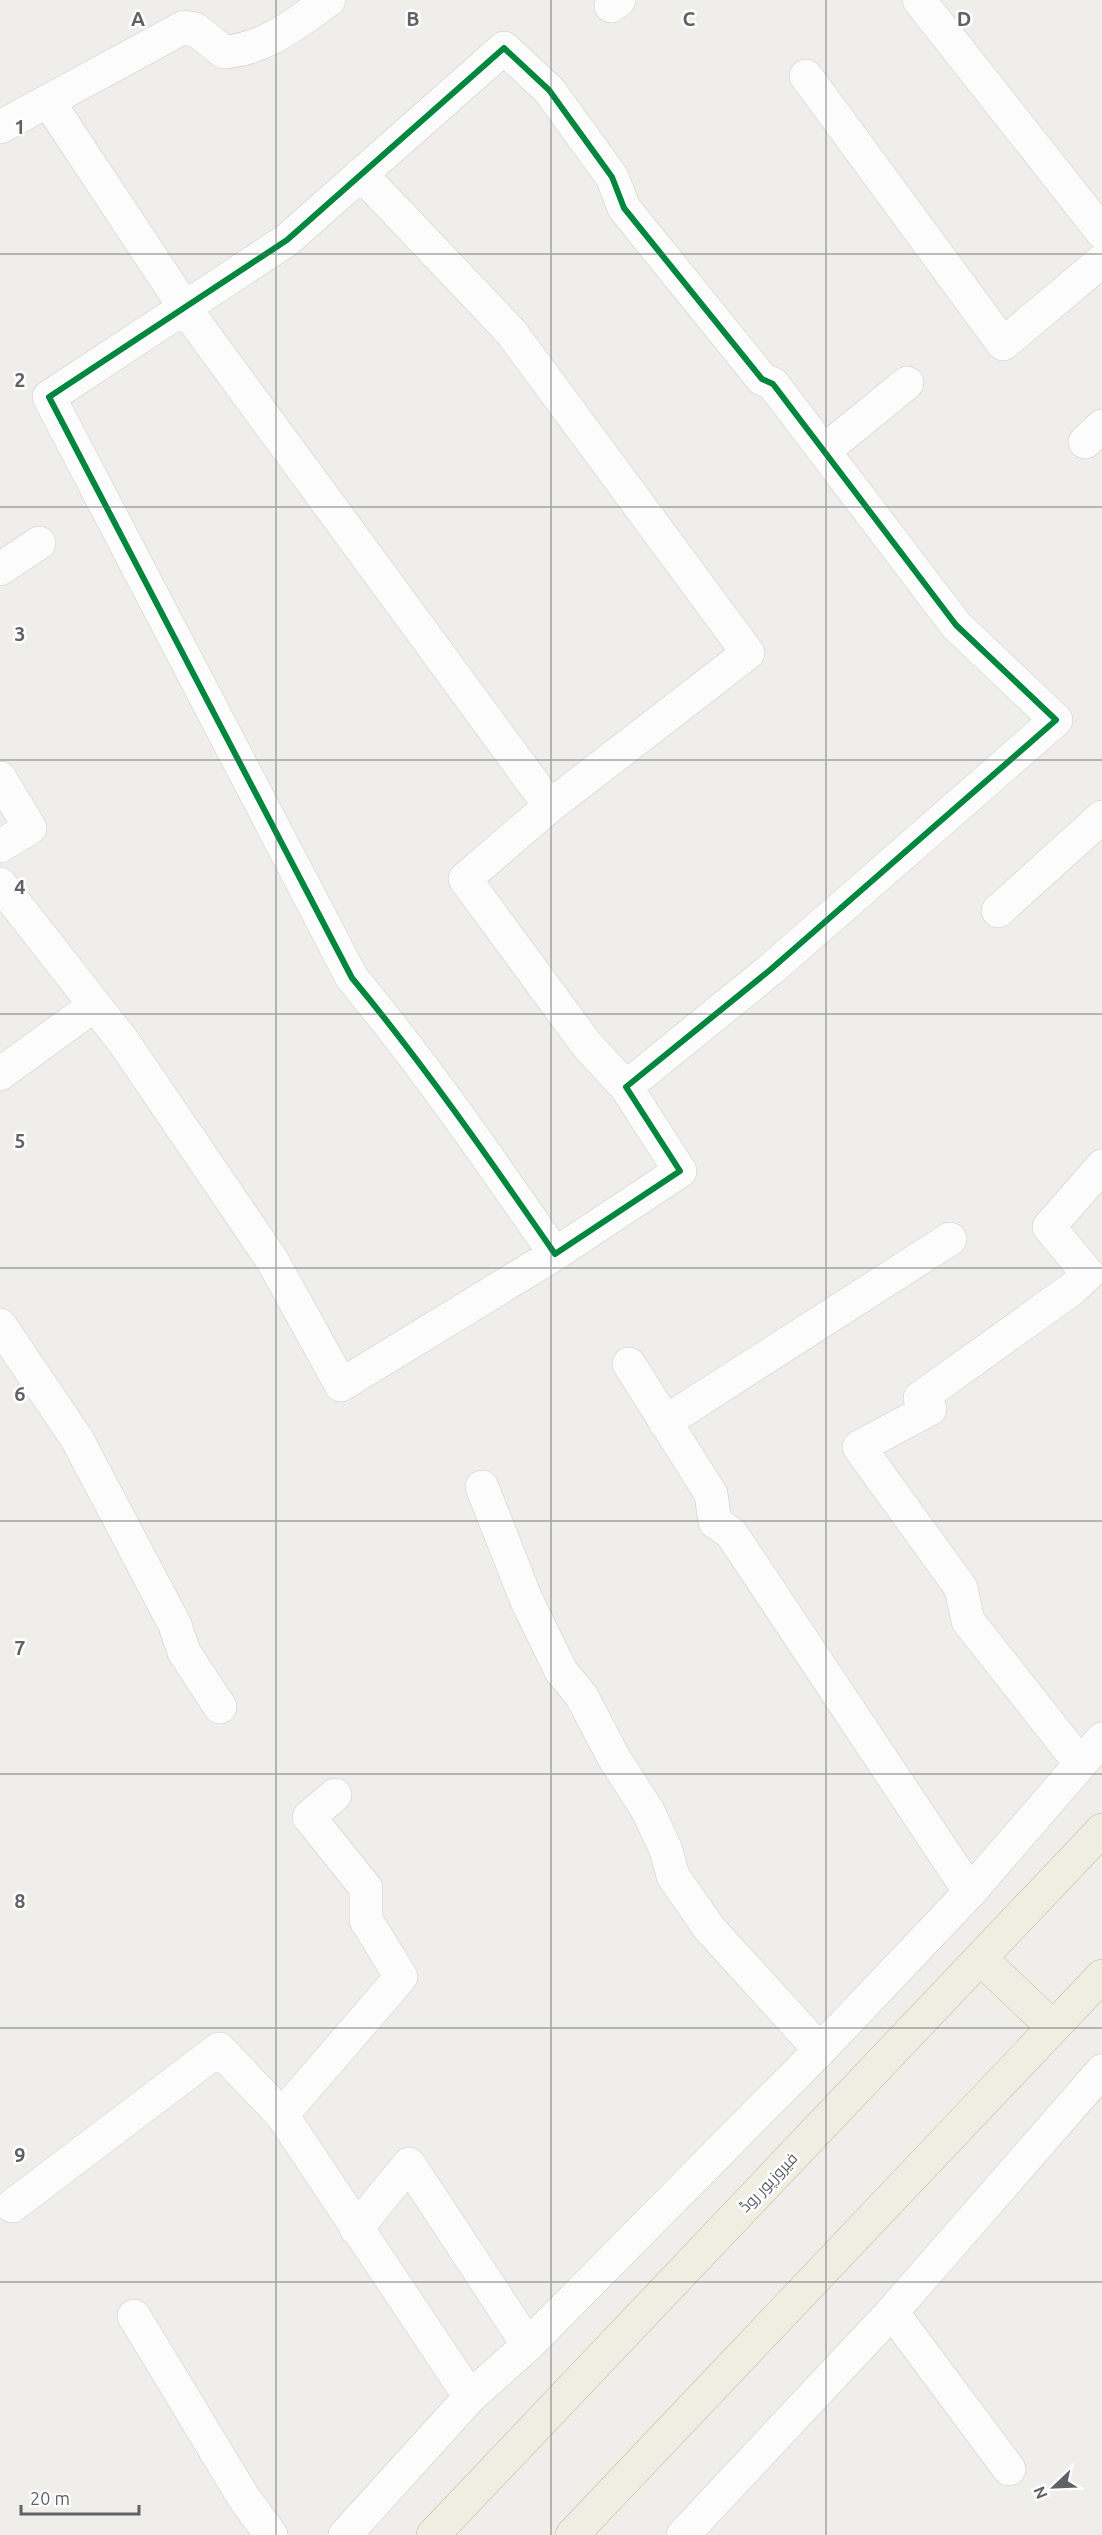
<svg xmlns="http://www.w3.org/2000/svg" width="1102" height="2535" font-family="Ubuntu,Cairo,sans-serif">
<rect width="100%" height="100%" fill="#efeeea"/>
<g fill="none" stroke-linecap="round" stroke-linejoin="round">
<g stroke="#cbcccc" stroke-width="34">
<path id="minor" d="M919 0 1102 232
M611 6 619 0
M504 48 549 90 612 177 624 208 762 379 773 384 956 625 1056 720 770 970 626 1087 680 1171 555 1254C490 1160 425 1066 352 978L49 397 287 240Z
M806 76 1003 344 1102 261
M48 101 189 314 550 806
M0 127 184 27 195 29 224 52C266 49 296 23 329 0
M361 174 511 332 748 653 550 806 465 879 587 1045 626 1087
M1085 442 1102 426
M824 451 907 383
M0 569 39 543
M0 778 30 828 0 846
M0 884 123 1041 272 1260 341 1385 555 1254
M998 911 1102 817
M0 1074 95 1005
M0 1325 77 1439 175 1625 184 1652 220 1707
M629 1364 711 1494 715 1522 731 1533 970 1892
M665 1422 950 1239
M482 1487 526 1599 561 1671 581 1695 614 1758 648 1811 666 1850 673 1876 709 1928 820 2050
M1080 1763 968 1621 961 1588 859 1447 930 1409 920 1398 1072 1289 1088 1274 1049 1227 1102 1166
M282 2115 401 1977 366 1920V1888L309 1817 335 1795
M12 2206 219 2049 282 2115 470 2397
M356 2229 409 2164 528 2345
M892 2312 1009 2469
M134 2316 244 2498 271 2535
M345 2535 470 2397 528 2345 820 2050 970 1892 1102 1739
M683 2535 892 2312 1102 2071"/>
</g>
<g stroke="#c8b996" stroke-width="34">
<path id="highway" d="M981 1959 1053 2027
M433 2535 1102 1830
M572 2535 1102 1976"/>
</g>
<use href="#minor" stroke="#fdfcfc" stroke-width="33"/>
<use href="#highway" stroke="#f0ede3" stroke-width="33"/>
<g stroke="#fff" stroke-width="10">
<path id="cycleway" d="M504 48 549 90 612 177 624 208 762 379 773 384 956 625 1056 720 770 970 626 1087 680 1171 555 1254C490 1160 425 1066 352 978L49 397 287 240Z"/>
</g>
<use href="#cycleway" stroke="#00873e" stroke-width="6"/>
</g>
<path fill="none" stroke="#5f6368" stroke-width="1.5" stroke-opacity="0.55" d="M276 0V2535M551 0V2535M826 0V2535M0 254H1102M0 507H1102M0 760H1102M0 1014H1102M0 1268H1102M0 1521H1102M0 1774H1102M0 2028H1102M0 2282H1102"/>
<g text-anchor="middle" stroke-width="5" stroke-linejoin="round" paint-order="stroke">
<g font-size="16" fill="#5f6368" stroke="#fff">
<text transform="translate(768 2182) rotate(-46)" y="6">فیروزپور روڈ</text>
</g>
</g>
<g font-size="20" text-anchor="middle" font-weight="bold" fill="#5f6368" stroke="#fff" stroke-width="5" stroke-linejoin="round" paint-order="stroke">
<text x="138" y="26">A</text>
<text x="413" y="26">B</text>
<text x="689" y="26">C</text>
<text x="964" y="26">D</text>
<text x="20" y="134">1</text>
<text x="20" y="387">2</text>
<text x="20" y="641">3</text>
<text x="20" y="894">4</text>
<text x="20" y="1148">5</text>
<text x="20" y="1401">6</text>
<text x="20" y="1655">7</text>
<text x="20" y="1908">8</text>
<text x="20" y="2162">9</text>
</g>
<g transform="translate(1054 2487) rotate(247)" stroke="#ffffff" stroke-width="4.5" paint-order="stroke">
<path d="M0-4.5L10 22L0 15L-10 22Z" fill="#5f6368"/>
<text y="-9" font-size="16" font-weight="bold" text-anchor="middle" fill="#5f6368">N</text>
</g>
<path d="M21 2505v9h118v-9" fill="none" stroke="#5f6368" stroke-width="3"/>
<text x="30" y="2505" font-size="18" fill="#5f6368" stroke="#ffffff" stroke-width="4.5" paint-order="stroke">20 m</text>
</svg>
